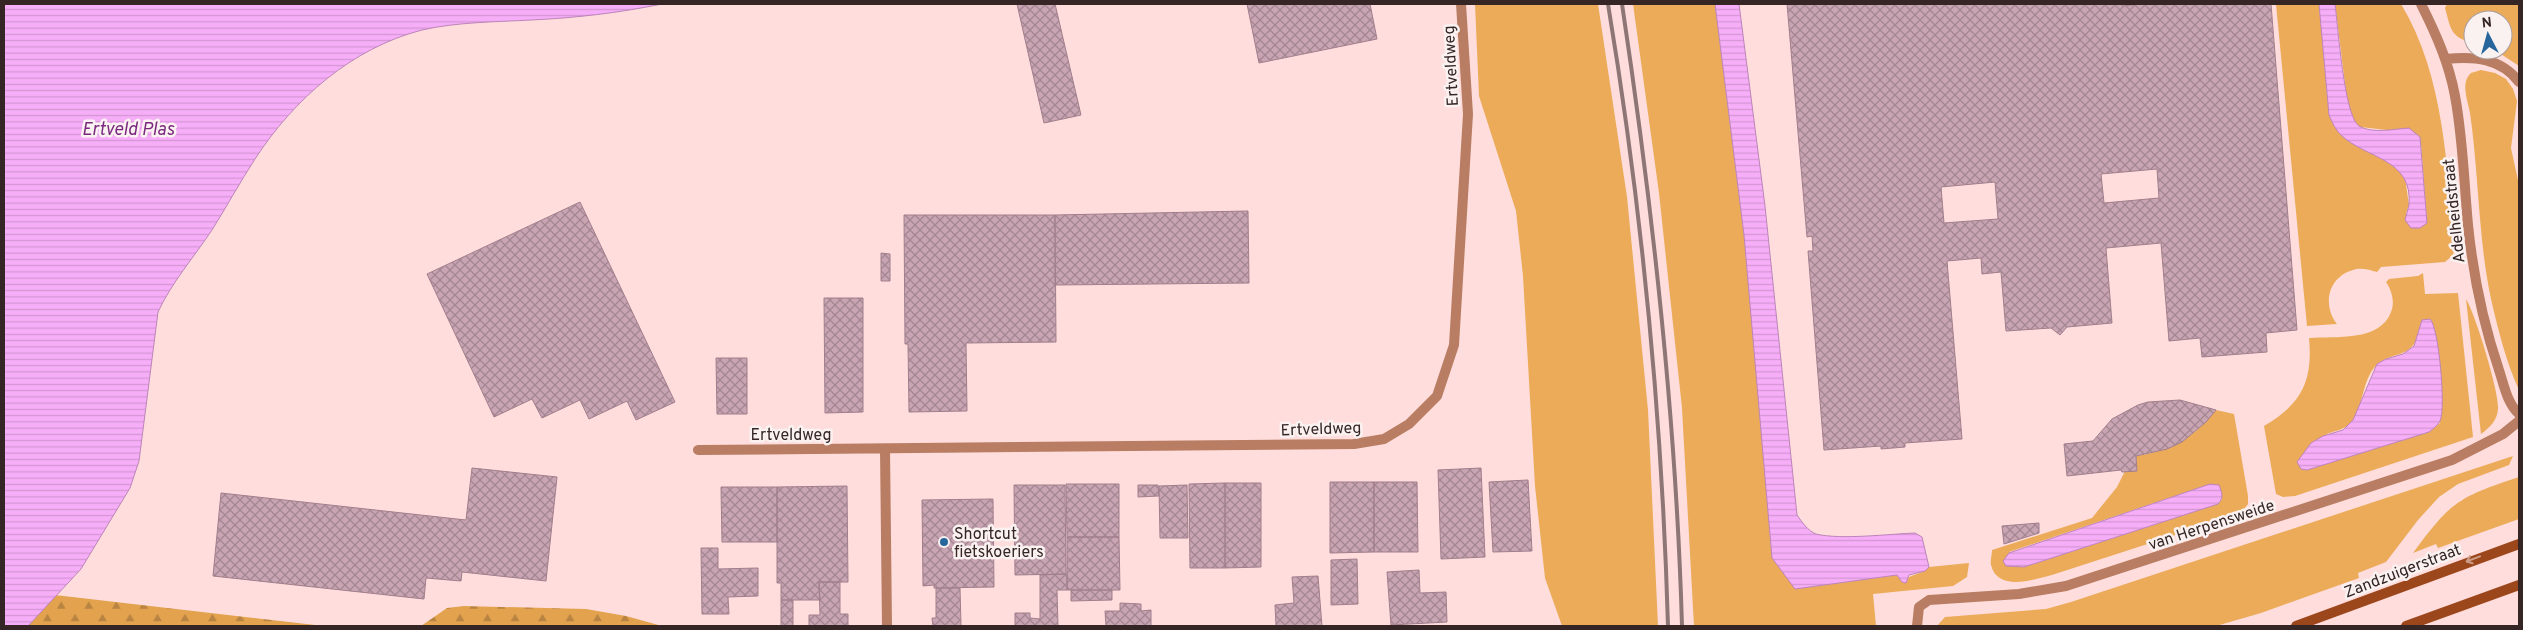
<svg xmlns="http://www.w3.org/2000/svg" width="2523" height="630" font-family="Overpass,sans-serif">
<defs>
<pattern id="forest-firs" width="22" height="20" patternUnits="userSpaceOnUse" patternTransform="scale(1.25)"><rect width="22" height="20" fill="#e3a24e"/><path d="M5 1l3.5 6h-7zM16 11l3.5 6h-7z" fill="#b98441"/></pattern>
<pattern id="water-rules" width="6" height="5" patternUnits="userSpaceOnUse" patternTransform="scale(1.25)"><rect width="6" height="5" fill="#f6aef8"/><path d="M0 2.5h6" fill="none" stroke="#d496d4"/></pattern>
<pattern id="building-cross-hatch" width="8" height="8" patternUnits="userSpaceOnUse" patternTransform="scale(1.25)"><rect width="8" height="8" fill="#c9a5b4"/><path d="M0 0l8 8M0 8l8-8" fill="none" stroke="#a48692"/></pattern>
</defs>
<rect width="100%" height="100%" fill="#ffdddc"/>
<path fill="#ecab59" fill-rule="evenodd" d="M1475 4H1598L1627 197 1648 410 1658 626H1562L1545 578 1535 486 1523 276 1516 211 1479 96Z
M1633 4H1715L1744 235 1795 589 1897 575 1902 582C1910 574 1921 575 1929 567L1969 563 1967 577 1953 586 1873 594 1876 626H1694L1682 408 1659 193Z
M2276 4H2319L2329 115 2342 136 2396 167 2405 178 2409 205 2406 213 2427 223 2421 144 2387 130 2360 127 2353 120 2347 100 2335 4H2401C2445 77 2446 165 2455 248L2453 255 2445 262 2381 267 2377 272C2370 270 2360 267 2353 270 2328 277 2322 305 2337 324L2307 326Z
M2447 4H2519V66L2495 50H2503V20H2473V43C2450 37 2451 29 2445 8Z
M2481 70 2495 73 2506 79 2513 89 2517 101 2511 148 2519 185V390C2506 362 2498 329 2491 299 2478 238 2479 175 2470 113 2468 101 2460 83 2471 73Z
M2423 273 2425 294 2458 293 2473 437 2295 496 2283 497 2276 494 2264 426C2302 404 2313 380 2309 338 2335 336 2380 342 2391 312 2395 302 2392 291 2386 282L2389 279 2418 276ZM2418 337 2440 423 2429 432 2307 470 2301 469C2307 459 2314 445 2323 437 2332 429 2343 433 2353 420 2364 405 2362 377 2378 364 2393 351 2408 359 2418 337Z
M2466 299C2475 313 2500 394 2498 409 2497 421 2490 427 2481 434Z
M2216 410 2234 414 2248 496V504L2240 514 2055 574C2036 579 1998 593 1991 565 1990 561 1992 555 1992 550L2092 518 2117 487 2125 471 2137 470 2136 456C2170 451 2195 437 2216 410ZM2210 484H2215L2222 499 2218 504 2024 567 2009 552Z
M2513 456 2509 465 2458 484 2439 497 2418 520 2386 562 2358 573 2359 578 2261 613 2216 626H1937L1945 617 2046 609 2071 602Z
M2519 477V519L2438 548 2436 544 2413 553C2451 501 2459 497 2519 477Z"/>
<path fill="url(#forest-firs)" d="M55 595 324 626H28Z
M464 606 586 609 626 616 662 626H421L447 608Z"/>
<path fill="url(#water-rules)" stroke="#bc85b9" d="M4 4H662C618 13 575 18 531 20 495 22 457 22 422 30 352 48 294 99 255 159 240 182 227 206 212 230 194 257 172 282 158 312L139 461 130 488 81 569 28 626H4Z
M1715 4H1739L1765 206 1797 515C1802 522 1808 531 1816 534 1841 540 1889 534 1915 533L1922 537 1929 567 1925 571 1909 575 1906 583 1902 582 1897 575 1795 589 1772 558 1744 235Z
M2319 4H2335C2338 26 2344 116 2359 126 2372 134 2395 129 2409 128L2420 137 2427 223 2420 228H2411L2405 220C2406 215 2408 210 2409 205 2413 158 2366 159 2341 135 2335 129 2332 122 2329 115Z
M2430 319C2439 327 2446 409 2440 421 2438 425 2433 429 2429 432L2307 470 2301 469 2297 462 2311 443 2323 436 2343 430 2353 420 2377 364 2386 359 2403 354 2414 346 2422 320Z
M2210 484 2219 485C2222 493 2224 497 2218 504L2024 567 2006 566 2003 561 2009 553Z"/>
<path fill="url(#building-cross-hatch)" stroke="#a17e8c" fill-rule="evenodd" d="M1017 4H1055L1081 115 1044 123Z
M1247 4H1370L1377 39 1259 63Z
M1787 4H2122V6L2141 4H2271L2297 330 2266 333 2267 352 2202 357 2200 338 2169 341 2161 243 2106 248 2112 323 2067 327 2060 335 2051 328 2006 331 2001 272 1982 274 1981 258 1947 261 1962 439 1905 443V447L1881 449V446L1824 450 1808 251H1813L1812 236 1807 237ZM2157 169 2159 198 2104 203 2101 174ZM1995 182 1998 219 1944 223 1941 187Z
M580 202 675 402 636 420 627 401 589 419 580 400 542 418 532 399 494 417 427 274Z
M1248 211 1249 283 1055 285V215Z
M904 215H1055L1056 342 966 343 967 411 909 412 908 344H905Z
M881 253 890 254V281H881Z
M824 298H863V412L825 413Z
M716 358H747V414H717Z
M2180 400 2216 410 2206 422 2182 442 2167 449 2136 456 2137 471 2122 472 2121 470 2067 476 2064 444 2093 441 2112 419 2138 405 2148 402Z
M472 468 557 477 546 581 462 572 461 581 426 578 424 599 213 576 221 493 466 520Z
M1481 468 1485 557 1441 559 1438 470Z
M1528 480 1532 551 1493 552 1489 482Z
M1330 482H1374V552L1330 553Z
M1374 482H1417L1418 552H1374Z
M1225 483H1261V567L1225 568Z
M1225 483V568H1190L1189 484Z
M1066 484H1119V537H1067Z
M1014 485H1065L1066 574 1015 575Z
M1138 485H1158L1159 496 1138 497Z
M1187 485 1188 538H1160L1159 486Z
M847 486 848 582H819L820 600H781V583H777V487Z
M721 487H777V542H722Z
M993 499 994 587 934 588V585L923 586 922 500Z
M2039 523V533L2004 544 2002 526Z
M1067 537H1119L1120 590H1067Z
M701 548H718V569L758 568V596L728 597 729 614H702Z
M1357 559 1358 604 1331 605V560Z
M1419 570 1420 593 1446 592 1447 622 1391 625 1387 572Z
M1067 574V590H1057L1058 626H1015V613H1030V618L1040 619V575Z
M1318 576 1322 626H1276L1275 605 1294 603 1292 577Z
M819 582H840V614H848V626H809V615H820Z
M936 588H960L961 626H933L932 618H936Z
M1071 590H1112V600L1071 601Z
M781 600H793V626H781Z
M1120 603 1141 604V611L1151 610V626H1106L1105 611H1120Z"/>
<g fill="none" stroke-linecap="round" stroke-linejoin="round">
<path stroke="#b87d62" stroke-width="10" d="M2421 4C2436 34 2449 63 2455 96 2463 139 2464 182 2468 225 2473 274 2483 323 2499 370 2504 385 2507 403 2519 414
M2446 59C2474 56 2501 58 2519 82
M885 449 887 626
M698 450 1354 444 1384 439 1409 424 1437 396 1454 345 1468 114 1461 4
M1917 626 1919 607 1929 600 2019 594 2066 586 2452 460 2503 434 2519 421"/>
<path stroke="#9c461b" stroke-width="10" d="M2296 626 2519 544
M2406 626 2519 585"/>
<path stroke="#8e7676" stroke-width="4" d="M1608 4C1642 209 1662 418 1668 626
M1622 4C1653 210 1676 417 1682 626"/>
</g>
<defs><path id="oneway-shaft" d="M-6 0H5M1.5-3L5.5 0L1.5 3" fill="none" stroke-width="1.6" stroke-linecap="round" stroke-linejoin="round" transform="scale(1.25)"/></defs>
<use stroke="#cb9c86" href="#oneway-shaft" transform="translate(2473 559) rotate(159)"/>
<circle fill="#26669c" stroke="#faf1f1" stroke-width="2" cx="944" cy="542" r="5"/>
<g text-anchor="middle" stroke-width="5" stroke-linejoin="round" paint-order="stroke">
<g font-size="16" fill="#352525" stroke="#faf1f1">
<text transform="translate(1450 66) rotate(-93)" y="6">Ertveldweg</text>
<text transform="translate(2453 211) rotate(-96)" y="6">Adelheidstraat</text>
<text transform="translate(1321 428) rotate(-2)" y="6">Ertveldweg</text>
<text x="791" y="440">Ertveldweg</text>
<text transform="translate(2211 524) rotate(-18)" y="6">van Herpensweide</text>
<text transform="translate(2402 570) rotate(-21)" y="6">Zandzuigerstraat</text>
</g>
<g font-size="16" fill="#352525" stroke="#faf1f1" text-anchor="start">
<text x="954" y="539">Shortcut<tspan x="954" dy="18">fietskoeriers</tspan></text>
</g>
<g font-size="18" font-style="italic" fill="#7a287e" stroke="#faf1f1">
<text x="128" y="135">Ertveld Plas</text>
</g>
</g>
<rect width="2523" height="630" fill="none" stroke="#352525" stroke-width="10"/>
<g transform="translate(2488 35) rotate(354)"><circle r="24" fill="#faf1f1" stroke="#ab9f9f"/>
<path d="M0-4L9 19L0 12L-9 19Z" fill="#26669c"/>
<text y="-8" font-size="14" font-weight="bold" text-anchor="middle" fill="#352525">N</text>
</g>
</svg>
